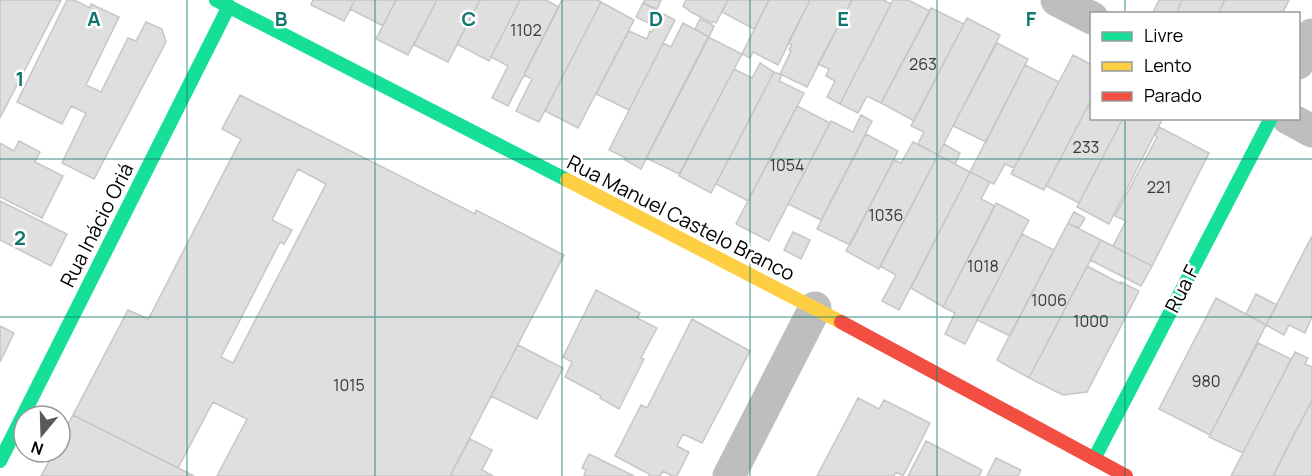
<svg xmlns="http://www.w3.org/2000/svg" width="1312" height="476" font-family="Manrope,sans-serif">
<rect width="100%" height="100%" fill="#fff"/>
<path fill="#dfdfdf" stroke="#c6c6c6" stroke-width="1.5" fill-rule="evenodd" d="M0 0H61L0 118Z
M67 0H74L90 8 91 4 119 17 86 85 101 92 128 38 136 41 146 22 162 29 166 42 94 179 62 163 86 113 71 106 62 124 17 102Z
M313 0H355L344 21 311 5Z
M355 0H396L383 26 350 9Z
M396 0H437L408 55 376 39Z
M437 0H480L448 62 414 45Z
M480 0H520L489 61 457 44Z
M520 0H546L559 7 508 106 492 98 508 66 491 57Z
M562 0H597L601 2 539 122 516 111 532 79 524 75 525 72Z
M645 0H661L657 9 643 3Z
M686 0H728L716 23 713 21 712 23 691 12 683 6Z
M728 0H769L754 29 722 12Z
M769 0H810L778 65 753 52 750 58 742 54Z
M810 0H852L807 87 780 74 791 51 789 50 792 45 788 43Z
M852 0H885V1L891 4 840 104 827 97 835 81 826 76 829 69 818 64Z
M893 0H908L930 11 881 103 867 96 858 113 840 104Z
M1159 0H1182L1176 14H1152Z
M1182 0H1225L1218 14H1176Z
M1225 0H1289L1282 14H1218Z
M601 2 634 20 578 128 545 111Z
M643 3 675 20 629 110 596 94 629 31 647 39 650 31 652 32 655 26 636 17Z
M931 8 964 24 914 121 881 103Z
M967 18 1000 35 938 155 918 144 924 132 911 126Z
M700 19 714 26 709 37 695 29Z
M683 23 709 37 641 169 625 160 626 158 609 150 663 43 671 47Z
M708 37 742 54 679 174 646 158Z
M997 43 1028 59 986 142 953 126Z
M1073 55 1092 65V98L1044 190 1011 174Z
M760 63 774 72 711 193 679 176 734 69 752 78Z
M1025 65 1059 82 1014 168 1005 164 994 184 970 172Z
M774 72 782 75 779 81 804 93 748 201 716 184Z
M240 95 475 214 476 210 564 255 451 474 454 476H217L247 419 213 402 178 468 73 415 128 310 148 319 150 316 241 139 222 129ZM298 169 326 184 233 363 221 357 280 242 284 244 292 230 272 220Z
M1092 98V118H1123L1079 203 1046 186Z
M797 106 830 123 769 241 736 224Z
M861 115 872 121 821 220 788 204 831 121 853 132Z
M1123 118H1163L1109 224 1077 207Z
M1159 127 1209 153 1152 266 1113 246 1126 221 1115 216 1157 137 1155 135Z
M866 134 898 151 850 245 817 229Z
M19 141 40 152 35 162 63 176 42 218 0 197V143L14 151Z
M913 142 938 155 879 269 846 251 894 160 901 163Z
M944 144 960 153 955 164 938 155Z
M938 155 970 172 899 310 882 301 896 275 880 266Z
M970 172 990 182 981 199 995 206 943 307 911 288Z
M0 201 67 234 51 266 0 240Z
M996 203 1029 220 965 344 945 334 955 313 943 307Z
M1074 212 1085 218 1079 228 1068 223Z
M1068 223 1101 240 1029 378 997 360Z
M793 232 810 240 801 259 784 250Z
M1022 234 1054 250 1010 336 977 320Z
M1312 236V317L1305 333 1289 325 1284 335 1266 325Z
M1101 240 1152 266 1141 286 1090 260Z
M1087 266 1121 284V282L1139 291 1087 392 1063 395 1029 378Z
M596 290 640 313 637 318 657 328 641 358 644 359 619 409 600 398 601 396 565 377 572 362 563 357Z
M1256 294 1277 305 1266 325 1246 314Z
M1216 298 1266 325 1210 435 1159 409Z
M692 319 750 351 702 443 683 434 677 446 689 452 677 476H672L663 471 660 476H649V474L615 456 641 405 647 408Z
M0 326 14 333 0 362Z
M1258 343 1291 359 1243 453 1209 437Z
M518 345 563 368 537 419 491 396Z
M1295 352 1308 358 1305 364 1312 367V400L1273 476H1231Z
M858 398 879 409 884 400 930 423 903 476 896 472 894 476H817Z
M1312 400V476H1273L1291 440Z
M73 415 178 468 194 476H41L54 452H60V440Z
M470 439 492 450 482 470 493 476H454L451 474Z
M926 441 982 470 979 476H908Z
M589 454 634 476H584L586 470 582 468Z
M996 458 1021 470 1018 476H987Z"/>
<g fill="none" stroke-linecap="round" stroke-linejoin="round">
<path stroke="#bebebe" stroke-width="33" d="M1057 0 1092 18
M1298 63 1312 35
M1288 118 1312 131
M729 476 815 308"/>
<path stroke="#16e098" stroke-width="14" d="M216 0 567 180
M1094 459 1271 118
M0 461 229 6"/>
<path stroke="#ffcf43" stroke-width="14" d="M567 180 841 322"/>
<path stroke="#f24e42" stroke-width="14" d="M841 322 1126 476"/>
</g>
<path fill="none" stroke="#0f766e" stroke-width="1.5" stroke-opacity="0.55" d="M187 0V476M375 0V476M562 0V476M750 0V476M937 0V476M1125 0V14M1125 118V476M0 159H1312M0 317H1312"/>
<g text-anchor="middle" stroke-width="5" stroke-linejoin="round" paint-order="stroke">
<g font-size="16" fill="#383838">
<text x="526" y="36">1102</text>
<text x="923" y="70">263</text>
<text x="1086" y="153">233</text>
<text x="787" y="171">1054</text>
<text x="1159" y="193">221</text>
<text x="886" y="221">1036</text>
<text x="983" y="272">1018</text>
<text x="1049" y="306">1006</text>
<text x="1091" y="327">1000</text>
<text x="1206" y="387">980</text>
<text x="349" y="391">1015</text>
</g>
<g font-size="20" fill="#000" stroke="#fff">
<text transform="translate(681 218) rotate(27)" y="7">Rua Manuel Castelo Branco</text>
<text transform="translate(97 225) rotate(-63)" y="7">Rua Inácio Oriá</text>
<text transform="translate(1182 289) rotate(-63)" y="7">Rua F</text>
</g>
</g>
<g font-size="20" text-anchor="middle" font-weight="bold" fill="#0f766e" stroke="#fff" stroke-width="5" stroke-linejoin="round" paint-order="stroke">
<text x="94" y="26">A</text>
<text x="281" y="26">B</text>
<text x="469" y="26">C</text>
<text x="656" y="26">D</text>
<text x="843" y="26">E</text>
<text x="1031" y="26">F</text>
<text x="20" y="86">1</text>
<text x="20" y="245">2</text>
</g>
<rect x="1090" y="12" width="210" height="108" fill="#ffffff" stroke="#999999" stroke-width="1.5"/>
<rect x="1102" y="32" width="30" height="9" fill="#16e098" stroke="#999999" stroke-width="1.5"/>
<text x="1144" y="42" font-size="18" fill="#000000">Livre</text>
<rect x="1102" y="62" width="30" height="9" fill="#ffcf43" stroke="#999999" stroke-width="1.5"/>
<text x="1144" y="72" font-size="18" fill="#000000">Lento</text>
<rect x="1102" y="92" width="30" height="9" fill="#f24e42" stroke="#999999" stroke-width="1.5"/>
<text x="1144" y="102" font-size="18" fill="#000000">Parado</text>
<g transform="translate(42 434) rotate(199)"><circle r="28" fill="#ffffff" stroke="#999999" stroke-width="1.5"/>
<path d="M0-4.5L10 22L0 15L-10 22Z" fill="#595959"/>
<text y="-9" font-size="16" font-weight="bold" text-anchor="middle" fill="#000000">N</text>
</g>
</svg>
